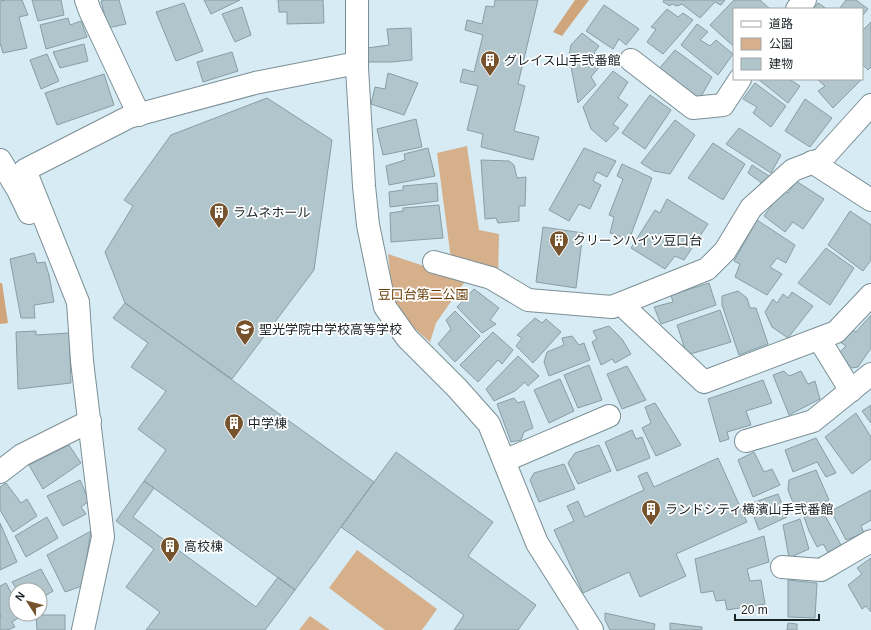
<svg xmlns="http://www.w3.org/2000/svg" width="871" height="630" font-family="Helvetica,'Noto Sans JP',sans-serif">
<rect width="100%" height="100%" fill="#d6ebf3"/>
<path fill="#d6af8b" d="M467 146 479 230 499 234 498 275 451 259 437 153Z
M388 254 466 280 436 323 430 342 413 327 393 298Z
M357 550 437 609 422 630H385L329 588Z
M310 616 330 630H299Z"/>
<path fill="#d1a57b" d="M575 0H589L562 36 553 32Z
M0 283H2L8 323 0 324Z"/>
<path fill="#b0c5cc" stroke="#889da4" d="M6 0H22L28 15 19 17 27 48 3 53 0 43V1Z
M32 0H61L64 15 38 21Z
M106 0H119L126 24 108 28 101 1Z
M204 0H240L211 14Z
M278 0H323L324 23 287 24V12H279Z
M495 0H538L518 84 525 86 514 131 539 137 533 160 481 147 483 134 467 130 478 86 460 82 463 69 474 72 483 35 465 30 467 20 482 24 486 6 494 7Z
M664 0H725L721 5 715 2 700 18 682 4 677 6 672 4 670 6 663 2Z
M734 0H760L770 9H734V44L732 45 710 25Z
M846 0H856L868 9 862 16V9H839Z
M184 3 203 51 176 61 156 12Z
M818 3 827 9H813Z
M604 5 639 29 626 45 619 39 613 49 586 31Z
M242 7 251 35 235 42 222 14Z
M667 9 678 17 683 13 693 20 663 54 647 42 656 29 651 27Z
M68 18 70 25 81 21 87 37 46 49 40 25Z
M871 22V67L868 70 862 64V31Z
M697 24 708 32 700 40 710 46 716 40 733 54 718 75 681 45Z
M411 28 412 60 391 62H367V48L389 45 387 29Z
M582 33 599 46 594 53 605 60 591 77 596 85 578 103 569 56 571 45Z
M84 44 88 61 60 68 53 52Z
M675 50 712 77 698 102 658 70Z
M232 52 238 71 203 82 197 62Z
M47 54 59 81 41 89 30 60Z
M613 71 628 82 618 98 628 105 613 124 619 128 606 142 591 129 583 107Z
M388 73 418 83 404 115 371 104 375 87 385 89Z
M104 74 114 105 57 125 45 93Z
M862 77 863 78 833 108 818 91 825 86 817 79H862Z
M758 79H789L800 86 788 103Z
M755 83 786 106 771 127 753 113 757 107 743 99Z
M650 95 671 110 645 149 622 133Z
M267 98 332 140 314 270 232 379 125 303 105 252 133 206 124 200 171 135Z
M805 99 832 118 810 147 785 131Z
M416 119 422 147 383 155 377 129Z
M675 120 695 135 670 174 654 171 641 163Z
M739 128 781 155 771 173 726 144Z
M713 143 745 164 723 200 688 178Z
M428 148 435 176 389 185 386 166 405 160 404 154Z
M584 148 616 161 607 177 597 172 593 181 601 185 590 209 579 204 569 221 549 210Z
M481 160 509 161 514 165 517 178 526 177 525 206H519V221L498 223 496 218 485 219Z
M622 164 652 178 629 240 610 233 614 217 609 215 623 179 617 176Z
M752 165 769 176 763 184 748 173Z
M796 181 824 199 803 229 793 222 785 232 764 216 783 189 788 193Z
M437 183 438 201 390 207 389 192 403 190V186Z
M667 199 708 224 684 260 675 256 665 269 631 248 655 210 660 213Z
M439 205 443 238 391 242 390 213 403 211V208Z
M850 211 871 225V260L863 271 828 245Z
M757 220 795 245 786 263 777 258 770 267 782 274 767 295 735 277 740 264 734 261Z
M543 227 583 233 576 288 536 282Z
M826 248 854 268 830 305 798 283Z
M34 253 37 263 45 262 49 275 54 302 34 305 35 318H21L10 259Z
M709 283 716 305 661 324 654 307 673 302 671 295Z
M474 289 499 308 490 320 496 324 482 333 457 307Z
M738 291 747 298 750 308H756L768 344 739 355 722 305V296Z
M792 292 813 306 788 338 772 327 765 312 773 299 777 303 783 294 788 298Z
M125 303 374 482 295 590 144 481 166 450 138 429 166 391 131 367 148 343 113 318Z
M720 310 731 342 687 355 677 325Z
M455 311 480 336 455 362 438 344 451 329 446 320Z
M871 315V348L858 367 852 368 840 357V352L846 346 840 342 851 329 856 332Z
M535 318 542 323 546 319 561 332 533 363 516 346 522 338 517 335Z
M609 326 622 339 631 354 615 363 612 359 601 365 592 342 597 339 593 331Z
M36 331V335L69 333 71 383 18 389 16 332Z
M493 332 513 350 502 364 498 360 478 382 460 365Z
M572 336 579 345 584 343 590 360 549 376 544 362 547 352 564 345 562 338Z
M518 356 539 376 528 386 525 382 515 391 494 401 486 389Z
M589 365 602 400 578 408 564 375Z
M627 366 646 400 622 409 607 374Z
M784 371 789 376 801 371 808 384 815 381 820 399 789 415 773 375Z
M560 379 574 411 549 423 534 390Z
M763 380 772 403 746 411 751 425 727 432 729 439 720 442 708 399Z
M514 398 518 403 524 401 533 428 524 432 521 440 511 442 497 404Z
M655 403 681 445 656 456 642 428 651 423 645 407Z
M871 405V423L862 411Z
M856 413 871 437V459L852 474 825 437Z
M632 430 636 439 642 437 650 458 617 471 605 442Z
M816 438 836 473 826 477 817 462 793 472 785 450Z
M69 445 81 463 43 489 29 465Z
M599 445 611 471 578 484 568 463 575 453Z
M396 452 493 522 468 556 536 605 518 630H454L464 615 341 527Z
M754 452 764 472 772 469 780 485 753 497 738 460Z
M718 458 747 522 676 554 686 576 640 597 629 572 583 593 554 530 574 521 567 506 578 501 585 517 644 490 638 476 647 472 654 487Z
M564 464 575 489 539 502 530 480 534 473Z
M816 470 829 500 797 513 788 490 789 480Z
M80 480 89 501 81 507 86 514 63 526 47 496Z
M144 481 154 488 133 517 256 607 278 577 295 590 265 630H146L160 612 126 587 154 549 116 521Z
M6 483 21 503 27 499 37 516 13 532 0 510V487Z
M871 490V520L861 526 864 533 846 540 831 511Z
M778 494 787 517 759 530 749 504Z
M821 508 841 545 829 554 823 544 817 547 809 531 804 517Z
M47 517 58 538 26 557 15 536Z
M800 519 809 549 789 558 783 525Z
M0 523 17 562 0 570Z
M91 531 82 586 65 592 47 555Z
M764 536 769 562 747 569 750 581 761 580 765 604 727 610 725 600 716 601 713 591 701 593 695 559Z
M871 558V612L866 606 862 609 848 585 862 574 857 568Z
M41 569 53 591 40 599V590H17L12 582Z
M788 580 817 583 815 618 788 617Z
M6 583 16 602V614H22L23 615 12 622 15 627 7 630H0V617H1L0 614V586Z
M605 613 655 624 654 630H610L605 620Z
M36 615H65V630H37Z
M670 623 702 627V630H670Z
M788 623 797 624V630H787Z"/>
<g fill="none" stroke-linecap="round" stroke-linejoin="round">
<g stroke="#7b8f96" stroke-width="24">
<path id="minor" d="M86 0 90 11 139 115
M357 0V68L364 186 368 225 385 307 407 338 457 388 489 424 537 543 592 630
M797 9 805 0
M631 60 693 108 723 105 740 79
M0 160 18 190 29 213
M812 162 871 200
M434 262 491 278 528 300 612 307 707 269 725 251 751 208 793 170 822 159 871 105
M621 304 704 382 836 332 871 295
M819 339 851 391
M746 441 813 421 871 374
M504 461 609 416
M0 472 22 455 90 421
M782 567 821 570 871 541
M83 630 103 537 82 361 78 302 25 170 129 117 255 83 357 63"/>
</g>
<use href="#minor" stroke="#fff" stroke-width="22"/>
</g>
<defs>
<g id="building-pin" transform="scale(1)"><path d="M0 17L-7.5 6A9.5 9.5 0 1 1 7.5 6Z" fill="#77532d" stroke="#fff"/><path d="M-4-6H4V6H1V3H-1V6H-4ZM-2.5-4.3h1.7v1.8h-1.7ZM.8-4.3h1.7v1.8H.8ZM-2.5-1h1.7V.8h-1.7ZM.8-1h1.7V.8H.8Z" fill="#fff"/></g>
<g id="school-pin" transform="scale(1)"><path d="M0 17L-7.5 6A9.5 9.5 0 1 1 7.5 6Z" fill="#77532d" stroke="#fff"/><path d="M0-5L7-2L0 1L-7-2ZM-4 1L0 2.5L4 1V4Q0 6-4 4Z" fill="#fff"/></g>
</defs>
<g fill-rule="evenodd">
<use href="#building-pin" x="490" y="60"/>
<use href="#building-pin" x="219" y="212"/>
<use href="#building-pin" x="559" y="240"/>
<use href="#school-pin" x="245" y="329"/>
<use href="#building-pin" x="234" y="423"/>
<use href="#building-pin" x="651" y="509"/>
<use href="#building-pin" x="170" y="546"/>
</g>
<g text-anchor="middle" stroke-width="3.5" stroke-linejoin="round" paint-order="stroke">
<g font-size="13" fill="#1a2225" stroke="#fff" text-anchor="start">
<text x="504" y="65">グレイス山手弐番館</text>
<text x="233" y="217">ラムネホール</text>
<text x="573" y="245">クリーンハイツ豆口台</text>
<text x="259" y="334">聖光学院中学校高等学校</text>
<text x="248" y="428">中学棟</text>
<text x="665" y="514">ランドシティ横濱山手弐番館</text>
<text x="184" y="551">高校棟</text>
</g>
<g font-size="13" fill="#683e09" stroke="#fff">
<text x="423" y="299">豆口台第二公園</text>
</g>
</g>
<rect x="733" y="8" width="130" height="72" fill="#ffffff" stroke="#a3a7a8"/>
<rect x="741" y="21" width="20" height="6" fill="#ffffff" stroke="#a3a7a8"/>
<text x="769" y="28" font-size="12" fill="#1a2225">道路</text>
<rect x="741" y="38" width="20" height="12" fill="#d6af8b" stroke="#a3a7a8"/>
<text x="769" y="48" font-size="12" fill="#1a2225">公園</text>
<rect x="741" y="58" width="20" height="12" fill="#b0c5cc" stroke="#a3a7a8"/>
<text x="769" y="68" font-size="12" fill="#1a2225">建物</text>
<g transform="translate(28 602) rotate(306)"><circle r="19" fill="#ffffff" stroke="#a3a7a8"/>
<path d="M0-3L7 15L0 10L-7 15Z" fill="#77532d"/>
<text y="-6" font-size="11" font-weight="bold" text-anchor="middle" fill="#1a2225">N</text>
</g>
<path d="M735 614v6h84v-6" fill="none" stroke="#1a2225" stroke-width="2"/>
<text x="741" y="614" font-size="12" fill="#1a2225" stroke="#ffffff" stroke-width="3" paint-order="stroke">20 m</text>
</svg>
